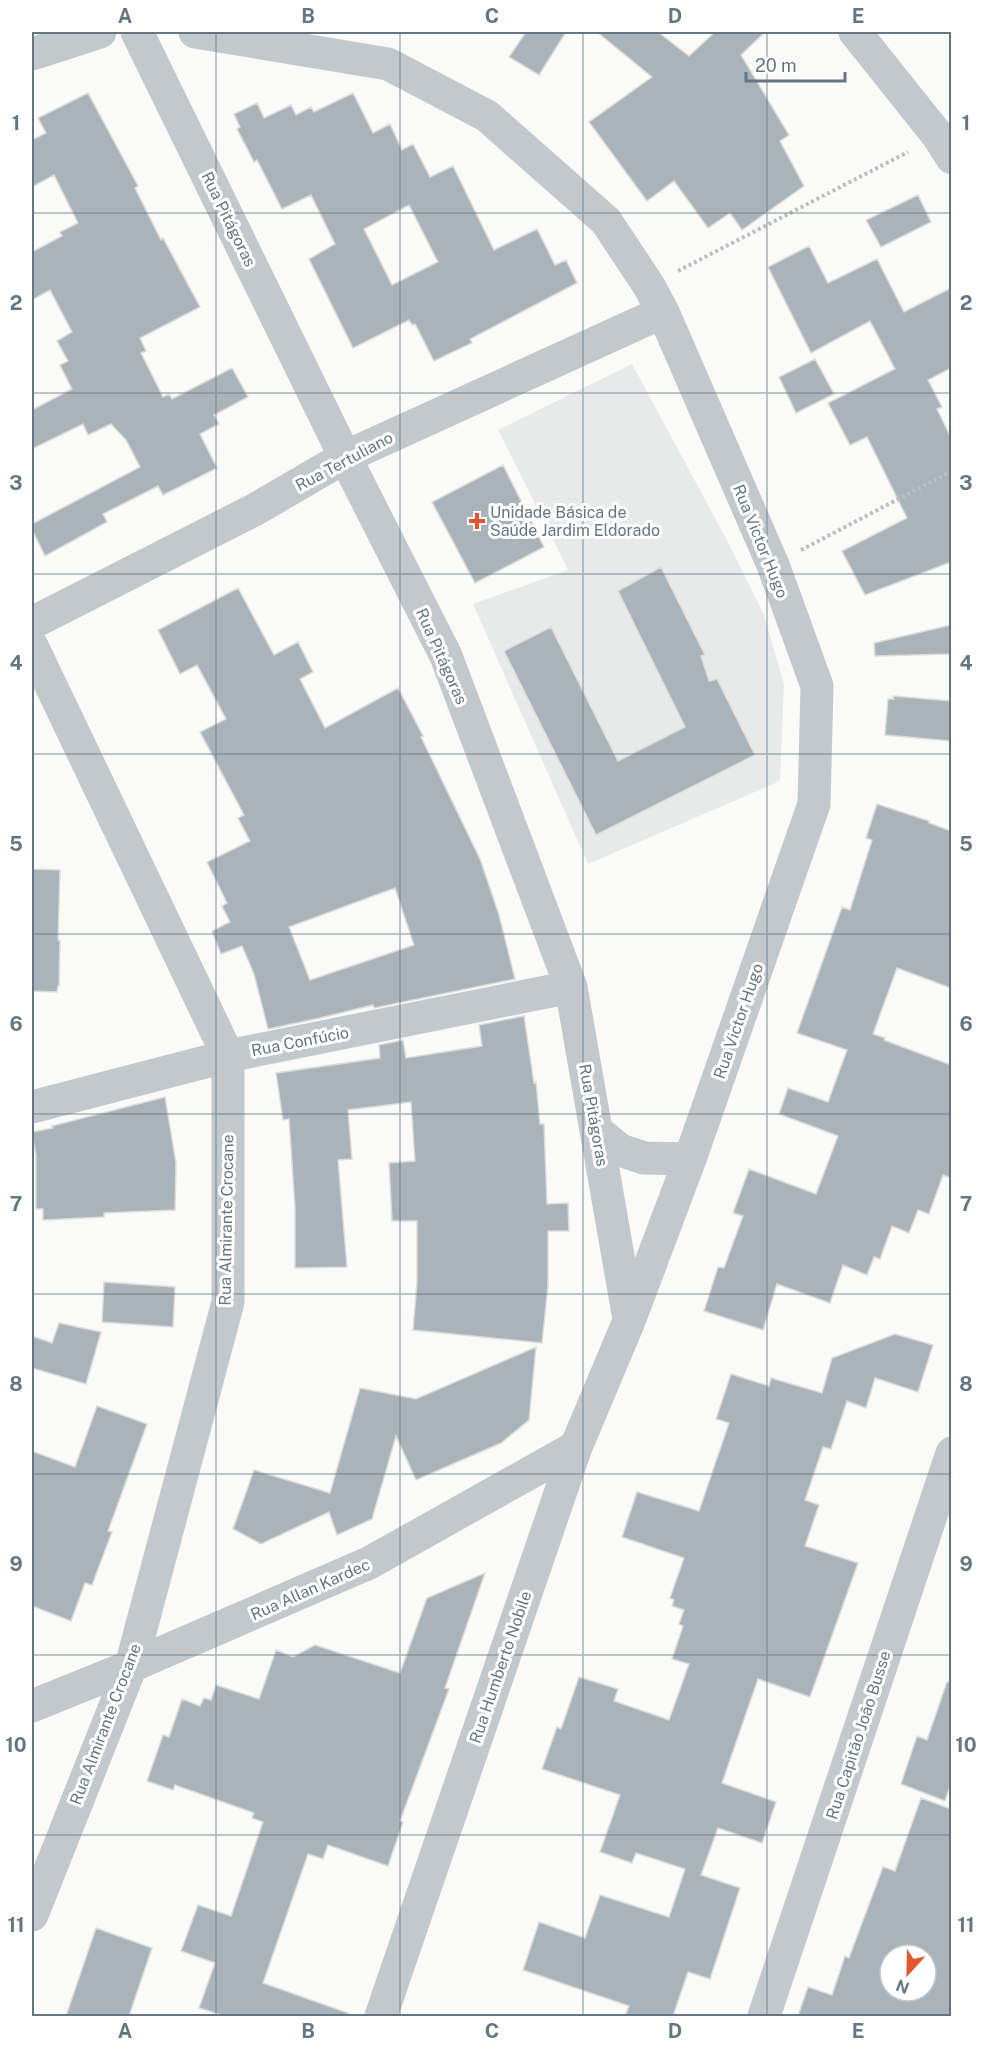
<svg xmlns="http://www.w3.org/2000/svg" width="983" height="2048" font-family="'Public Sans',sans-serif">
<rect width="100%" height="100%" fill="#fafaf8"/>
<path fill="#e8e9e9" d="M632 364 729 544 764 615 784 684 780 781 588 864 473 604 568 570 498 430Z"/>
<path fill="#aab3b9" stroke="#dcdcda" stroke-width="1.5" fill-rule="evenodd" d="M526 32H566L539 75 509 57Z
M597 32H658L689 56 715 32H765L741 55 789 135 780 141 804 186 742 230 730 213 708 228 674 181 647 201 589 122 652 77Z
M88 93 138 186 135 188 161 240 163 238 200 307 140 338 146 351 141 353 163 397 169 394 172 399 232 368 248 397 214 415 219 424 200 434 217 468 163 495 158 486 103 514 107 522 45 556 32 529V524L140 467 126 440 111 424 88 435 83 424 32 449V410L72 389 60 365 68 361 57 341 72 332 50 290 32 300V252L62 236 60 232 78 223 54 175 32 187V140L46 133 38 118Z
M353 93 373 133 390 124 402 150 413 144 430 177 453 166 494 250 537 229 555 265 566 260 577 283 470 339 472 343 434 361 415 324 412 325 409 320 353 348 309 259 335 244 311 195 282 209 257 160 254 162 237 129 240 127 234 114 257 103 264 118 291 105 296 115 311 107 314 112ZM409 205 438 262 392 285 364 229Z
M918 195 931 222 881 247 866 220Z
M809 246 828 283 877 259 904 312 951 288V368L928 380 942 407 937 409 951 438V562L865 595 842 551 907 518 867 437 850 445 828 403 895 369 870 321 811 353 768 267Z
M815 359 834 394 796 413 779 377Z
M503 465 544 547 475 583 432 502Z
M661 567 705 655 701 656 709 681 717 679 755 755 596 835 504 651 551 627 618 761 685 727 618 591Z
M238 588 274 655 298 642 313 672 300 679 325 728 398 688 423 736 421 737 480 859 499 915 515 979 374 1008 373 1005 320 1018 268 1029 254 974 242 946 221 954 212 931 230 922 222 906 227 903 207 862 250 841 238 818 244 815 200 732 226 719 197 665 180 674 158 630ZM395 888 414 945 310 980 289 927Z
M951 625V654L875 656 874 643Z
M893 696 951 701V741L885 735 888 699H894Z
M877 804 929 821V823L951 831V988L897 968 873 1034 885 1038 884 1040 951 1065V1178L943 1175 929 1214 918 1210 909 1233 892 1226 880 1259 874 1257 867 1275 843 1265 830 1303 777 1284 763 1330 704 1311 718 1267 724 1268 743 1216 733 1213 749 1169 816 1194 838 1136 779 1114 788 1088 828 1102 847 1050 797 1033 842 907 850 910 872 840 866 838Z
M32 869 60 870 58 940 60 941 59 986H58L57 992 32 991Z
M524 1016 534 1083 536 1082 540 1124H544L547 1204 568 1203 569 1231H548V1286L542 1343 413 1330 417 1282V1221H392L389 1163 415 1161 411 1102 348 1110 352 1159 338 1160 347 1267 295 1268V1207L289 1119 283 1120 276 1073 380 1058 379 1045 403 1040 406 1058 482 1046 479 1025Z
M165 1097 176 1163 175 1210 104 1213V1217L43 1220V1209H36V1156L32 1132 53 1128 52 1126Z
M104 1282 175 1287 173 1327 102 1322Z
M59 1323 101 1332 86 1384 32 1368V1336L52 1343Z
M895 1334 933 1345 918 1392 875 1378 866 1408 847 1401 831 1449 823 1447 805 1500 819 1505 805 1546 858 1563 810 1697 758 1679 722 1783 776 1802 762 1843 718 1828 701 1875 740 1888 710 1979 688 1972 673 2016H625L629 2006 523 1970 539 1922 585 1938 600 1895 669 1917 685 1869 636 1853 632 1863 600 1852 620 1795 542 1769 557 1727 561 1729 579 1677 618 1689 614 1701 669 1720 689 1664 672 1659 683 1626 679 1624 684 1610 672 1606 674 1600 670 1598 684 1558 622 1537 637 1492 699 1511 729 1423 716 1419 731 1374 769 1386 771 1378 822 1393 832 1358Z
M536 1347 529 1420 501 1443 416 1480 396 1436 372 1519 337 1535 329 1512 261 1544 233 1529 254 1470 330 1493 360 1388 416 1399Z
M97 1406 147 1424 108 1531 112 1532 92 1585 85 1583 71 1621 32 1606V1451L75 1467Z
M485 1573 445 1688 449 1689 400 1821 403 1822 388 1866 328 1845 323 1859 308 1854 263 1983 348 2013 347 2016H225L199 2008 215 1963 181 1951 198 1905 231 1916 263 1822 252 1818 254 1813 175 1785 173 1790 147 1781 163 1735 169 1737 182 1699 200 1706 204 1698 211 1700 216 1685 259 1699 276 1650 293 1657 315 1645 400 1673 427 1598Z
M947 1682H951V1783L945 1801 901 1784 917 1736 927 1740Z
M921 1798 951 1809V2016H798L808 1987 832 1995 845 1956 849 1958 883 1867 895 1871ZM890 1955H926V1991H890Z
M96 1928 152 1948 129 2016H66Z"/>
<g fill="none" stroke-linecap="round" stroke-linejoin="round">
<path stroke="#bbbfc2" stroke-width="4" stroke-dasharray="3 3" stroke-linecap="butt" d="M678 271 908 152
M801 550 952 471"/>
<path stroke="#c3c8cc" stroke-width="33" d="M137 32 345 457 446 656 571 987 629 1319
M195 32 388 64 487 116 606 221 649 286 663 312 773 565 817 686 814 804 690 1159 629 1321 576 1447 381 2016
M855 32 938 136 952 158
M32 54 100 32
M32 623 256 509 345 457 663 312
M32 646 228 1056V1302L131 1666 32 1915
M32 1107 228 1056 571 987
M597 1131 620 1150 644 1158 690 1159
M32 1706 131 1666 369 1563 576 1447
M764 2016 952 1453"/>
</g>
<path fill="none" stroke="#657683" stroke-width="1.5" stroke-opacity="0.55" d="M216 32V2016M400 32V2016M583 32V2016M767 32V2016M32 213H952M32 393H952M32 574H952M32 754H952M32 934H952M32 1114H952M32 1294H952M32 1474H952M32 1655H952M32 1835H952"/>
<path fill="#e4572e" stroke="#fff" stroke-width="2" d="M474 512h6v6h6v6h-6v6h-6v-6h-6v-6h6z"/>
<g text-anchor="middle" stroke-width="6" stroke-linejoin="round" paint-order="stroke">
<g font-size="16" fill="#657683" stroke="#fff">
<text transform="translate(229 219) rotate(64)" y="6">Rua Pitágoras</text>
<text transform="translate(344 461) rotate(-28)" y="6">Rua Tertuliano</text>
<text transform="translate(761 541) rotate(68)" y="6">Rua Victor Hugo</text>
<text transform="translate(442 656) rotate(66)" y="6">Rua Pitágoras</text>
<text transform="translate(738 1021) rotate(-71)" y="6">Rua Victor Hugo</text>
<text transform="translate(300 1041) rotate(-11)" y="6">Rua Confúcio</text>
<text transform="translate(594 1115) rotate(80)" y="6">Rua Pitágoras</text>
<text transform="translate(226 1220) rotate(-89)" y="6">Rua Almirante Crocane</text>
<text transform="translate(310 1589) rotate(-24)" y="6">Rua Allan Kardec</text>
<text transform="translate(500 1667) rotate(-71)" y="6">Rua Humberto Nobile</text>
<text transform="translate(105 1724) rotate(-69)" y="6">Rua Almirante Crocane</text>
<text transform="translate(858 1735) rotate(-72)" y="6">Rua Capitão João Busse</text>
</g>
<g font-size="16" fill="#657683" stroke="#fff" text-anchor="start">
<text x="490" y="518">Unidade Básica de<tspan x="490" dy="18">Saúde Jardim Eldorado</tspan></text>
</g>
</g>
<rect width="983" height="2048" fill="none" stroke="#ffffff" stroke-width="66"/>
<g transform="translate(908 1973) rotate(202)"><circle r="28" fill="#ffffff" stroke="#c1c8cd" stroke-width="1.5"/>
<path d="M0-4.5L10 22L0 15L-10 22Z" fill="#e4572e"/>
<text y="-9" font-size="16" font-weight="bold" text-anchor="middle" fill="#657683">N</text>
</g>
<path d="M746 72v9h99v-9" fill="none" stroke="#657683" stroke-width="3"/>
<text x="755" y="72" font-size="18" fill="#657683" stroke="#ffffff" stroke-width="4.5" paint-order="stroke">20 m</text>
<rect x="33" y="33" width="917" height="1982" fill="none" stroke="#657683" stroke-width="2"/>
<g font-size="20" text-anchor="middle" font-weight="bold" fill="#657683">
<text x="125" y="23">A</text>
<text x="308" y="23">B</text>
<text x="492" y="23">C</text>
<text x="675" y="23">D</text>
<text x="858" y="23">E</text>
<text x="16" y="130">1</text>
<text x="966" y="130">1</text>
<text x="16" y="310">2</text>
<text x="966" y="310">2</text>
<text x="16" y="490">3</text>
<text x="966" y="490">3</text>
<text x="16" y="670">4</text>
<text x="966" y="670">4</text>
<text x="16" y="851">5</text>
<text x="966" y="851">5</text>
<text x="16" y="1031">6</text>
<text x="966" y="1031">6</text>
<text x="16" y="1211">7</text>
<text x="966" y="1211">7</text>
<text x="16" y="1391">8</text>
<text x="966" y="1391">8</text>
<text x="16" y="1571">9</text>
<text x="966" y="1571">9</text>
<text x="16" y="1752">10</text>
<text x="966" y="1752">10</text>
<text x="16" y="1932">11</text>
<text x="966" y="1932">11</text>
<text x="125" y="2038">A</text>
<text x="308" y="2038">B</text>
<text x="492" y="2038">C</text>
<text x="675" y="2038">D</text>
<text x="858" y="2038">E</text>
</g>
</svg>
